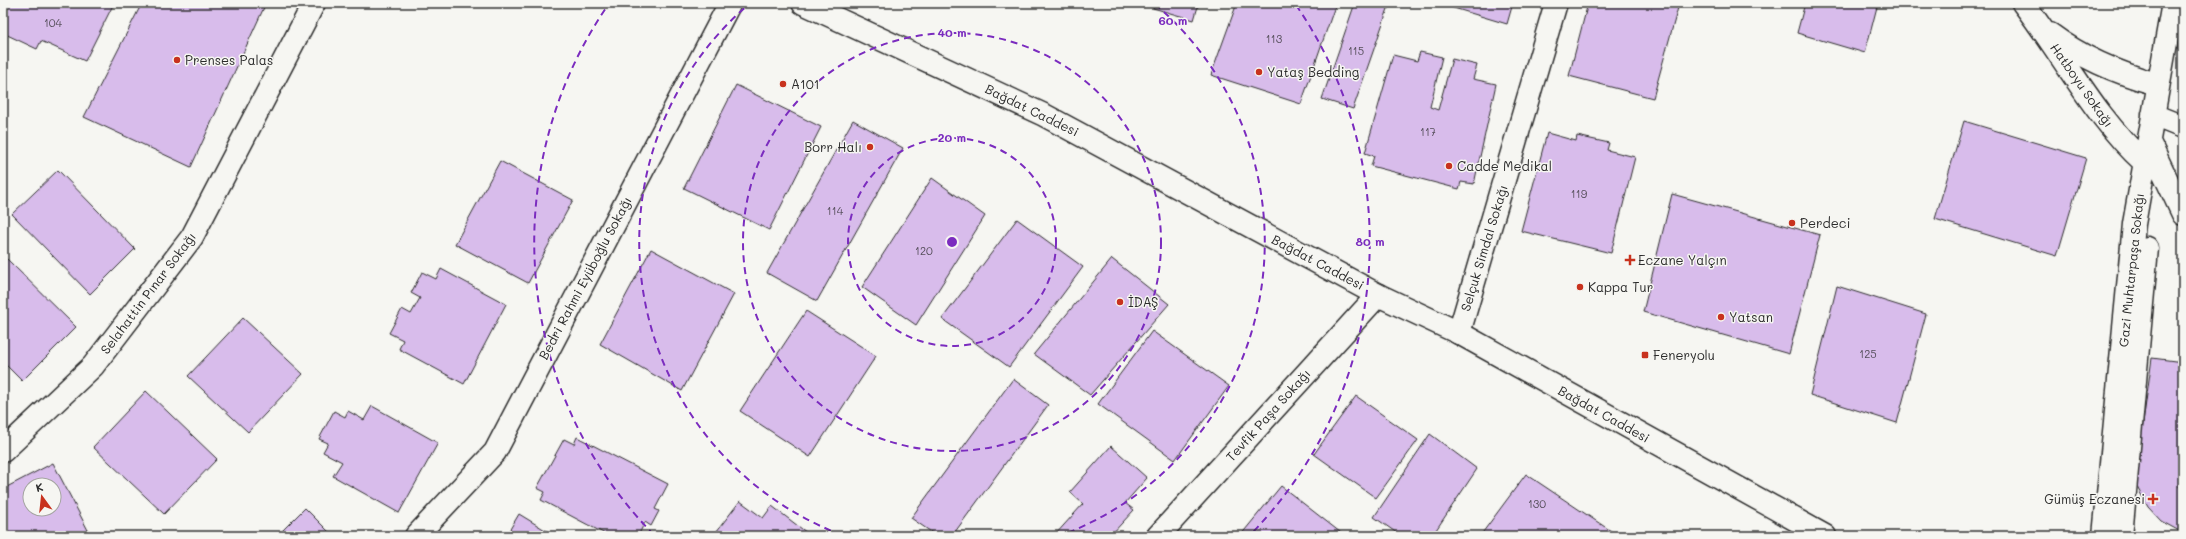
<svg xmlns="http://www.w3.org/2000/svg" width="2186" height="539" font-family="Mali,sans-serif">
<rect width="100%" height="100%" fill="#f6f6f2"/>
<filter id="ink" filterUnits="userSpaceOnUse"><feTurbulence type="fractalNoise" baseFrequency=".025" numOctaves="2"/><feDisplacementMap in="SourceGraphic" scale="8" xChannelSelector="R" yChannelSelector="G"/><feConvolveMatrix kernelMatrix="1 2 1 2 8 2 1 2 1" color-interpolation-filters="sRGB"/></filter>
<g filter="url(#ink)">
<path fill="#d8bceb" stroke="#2b2b2b" fill-rule="evenodd" d="M8 3H114L85 61 41 41 37 49 3 33V12Z
M142 3H266L191 167 84 117Z
M1155 3H1199L1194 20 1153 8Z
M1237 3H1336L1301 104 1211 75Z
M1355 3H1390L1353 109 1322 99Z
M1437 3H1513L1507 24Z
M1588 3 1679 4 1653 98 1569 76Z
M1805 3H1878L1865 53 1797 33Z
M1420 52 1442 57 1430 107 1438 110 1452 59 1477 65 1473 79 1496 84 1474 184 1461 182 1459 189 1371 166 1374 156 1365 153 1393 55 1417 61Z
M736 85 821 127 769 230 684 188Z
M853 120 903 148 817 301 767 273Z
M1964 121 2086 158 2057 256 1935 219Z
M1547 133 1576 141 1577 136 1609 143 1607 150 1635 157 1611 253 1521 231Z
M500 161 573 200 528 283 455 244Z
M58 170 135 249 90 294 12 214Z
M932 178 985 216 916 325 862 287Z
M1672 194 1820 235 1789 354 1643 312Z
M1017 219 1083 267 1009 367 942 319Z
M651 249 734 294 682 391 600 344Z
M7 259 76 327 22 381 3 362V262Z
M1112 259 1169 304 1090 395 1034 354Z
M441 269 506 304 464 384 399 349 403 340 389 333 402 309 411 314 420 298 411 293 422 272 436 279Z
M1837 286 1926 314 1897 423 1810 395Z
M806 311 876 356 810 457 740 411Z
M243 318 303 374 248 432 188 376Z
M1152 331 1229 386 1175 460 1098 404Z
M2152 358 2183 362V461L2179 487 2183 489V533L2161 521 2148 507 2137 487 2136 474Z
M1013 379 1048 405 952 536H937L911 518Z
M146 391 217 459 164 514 93 447Z
M1356 396 1418 440 1376 498 1314 454Z
M372 406 438 443 399 513 333 476 342 462 323 452 328 443 319 439 334 411 345 417 348 411 364 420Z
M1430 434 1477 469 1432 536H1401L1374 517Z
M577 437 668 484 655 509 659 511 651 526 645 522 638 536H609L541 500 545 492 537 488 564 439 574 444Z
M1111 446 1147 478 1125 503 1134 510 1110 536H1054L1083 504 1070 492Z
M53 463 91 536H3V489ZM30 485H54V509H30Z
M1526 474 1614 533 1612 536H1480Z
M1281 486 1345 536H1240Z
M740 501 763 518 772 506 811 536H713Z
M305 508 333 536H277Z
M519 514 555 536H506Z"/>
<g fill="none" stroke-linecap="round" stroke-linejoin="round">
<g stroke="#2b2b2b" stroke-width="25">
<path id="minor" d="M2023 3C2064 56 2095 118 2145 163
M2050 34C2082 58 2120 74 2157 84
M2153 115 2183 127
M2149 142 2183 214
M1459 333 1556 3
M3 451 93 366 192 237 314 3
M416 536 495 452 730 3
M1158 536 1378 295
M2104 536 2134 224 2173 3
M2121 536 2147 248"/>
</g>
<g stroke="#2b2b2b" stroke-width="25">
<path id="major" d="M803 3 1044 115 1378 295 1459 333 1825 536"/>
</g>
<use href="#minor" stroke="#f6f6f2" stroke-width="22"/>
<use href="#major" stroke="#f6f6f2" stroke-width="22"/>
</g>
</g>
<g fill="none" stroke="#7b2cbf" stroke-width="2" stroke-dasharray="7 5">
<circle cx="952" cy="242" r="104"/>
<circle cx="952" cy="242" r="209"/>
<path d="M842 535A313 313 0 0 1 749 4M1155 4A313 313 0 0 1 1062 535"/>
<path d="M654 535A418 418 0 0 1 608 5M1296 5A418 418 0 0 1 1250 535"/>
</g>
<g fill="#c8321e" stroke="#f6f6f2" stroke-width="1.5">
<circle cx="177" cy="60" r="4"/>
<circle cx="1259" cy="72" r="4"/>
<circle cx="783" cy="84" r="4"/>
<circle cx="870" cy="147" r="4"/>
<circle cx="1449" cy="166" r="4"/>
<circle cx="1792" cy="223" r="4"/>
<path d="M1628 254h4v4h4v4h-4v4h-4v-4h-4v-4h4z"/>
<circle cx="1580" cy="287" r="4"/>
<circle cx="1120" cy="302" r="4"/>
<circle cx="1721" cy="317" r="4"/>
<rect x="1641" y="351" width="8" height="8" rx="2"/>
<path d="M2151 493h4v4h4v4h-4v4h-4v-4h-4v-4h4z"/>
</g>
<g text-anchor="middle" stroke-width="3" stroke-linejoin="round" paint-order="stroke">
<g font-size="11" fill="#564f5b">
<text x="53" y="27">104</text>
<text x="1274" y="43">113</text>
<text x="1356" y="55">115</text>
<text x="1428" y="136">117</text>
<text x="1579" y="198">119</text>
<text x="835" y="215">114</text>
<text x="924" y="255">120</text>
<text x="1868" y="358">125</text>
<text x="1537" y="508">130</text>
</g>
<g font-size="13" fill="#2b2b2b" stroke="#f6f6f2" text-anchor="start">
<text x="185" y="65">Prenses Palas</text>
<text x="1267" y="77">Yataş Bedding</text>
<text x="791" y="89">A101</text>
<text x="862" y="152" text-anchor="end">Borr Halı</text>
<text x="1457" y="171">Cadde Medikal</text>
<text x="1800" y="228">Perdeci</text>
<text x="1638" y="265">Eczane Yalçın</text>
<text x="1588" y="292">Kappa Tur</text>
<text x="1128" y="307">İDAŞ</text>
<text x="1729" y="322">Yatsan</text>
<text x="1653" y="360">Feneryolu</text>
<text x="2145" y="504" text-anchor="end">Gümüş Eczanesi</text>
</g>
<g font-size="13" fill="#2b2b2b" stroke="#f6f6f2">
<text transform="translate(2082 85) rotate(55)" y="5">Hatboyu Sokağı</text>
<text transform="translate(1032 110) rotate(26)" y="5">Bağdat Caddesi</text>
<text transform="translate(1484 248) rotate(-73)" y="5">Selçuk Simdal Sokağı</text>
<text transform="translate(1318 262) rotate(28)" y="5">Bağdat Caddesi</text>
<text transform="translate(2131 270) rotate(-84)" y="5">Gazi Muhtarpaşa Sokağı</text>
<text transform="translate(585 278) rotate(-62)" y="5">Bedri Rahmi Eyüboğlu Sokağı</text>
<text transform="translate(148 293) rotate(-53)" y="5">Selahattin Pınar Sokağı</text>
<text transform="translate(1604 414) rotate(29)" y="5">Bağdat Caddesi</text>
<text transform="translate(1268 415) rotate(-48)" y="5">Tevfik Paşa Sokağı</text>
</g>
</g>
<circle cx="952" cy="242" r="6" fill="#7b2cbf" stroke="#f6f6f2" stroke-width="2"/>
<g font-size="12" text-anchor="middle" font-weight="bold" fill="#7b2cbf" stroke="#f6f6f2" stroke-width="3" stroke-linejoin="round" paint-order="stroke">
<text x="1173" y="25">60 m</text>
<text x="952" y="37">40 m</text>
<text x="952" y="142">20 m</text>
<text x="1370" y="246">80 m</text>
</g>
<rect width="2186" height="539" fill="none" stroke="#f6f6f2" stroke-width="16"/>
<rect x="8" y="8" width="2170" height="523" fill="none" stroke="#2b2b2b" stroke-width="1.5" filter="url(#ink)"/>
<g transform="translate(42 497) rotate(345)"><circle r="19" fill="#f6f6f2" stroke="#a5a5a2"/>
<path d="M0-3L7 15L0 10L-7 15Z" fill="#c8321e"/>
<text y="-6" font-size="11" font-weight="bold" text-anchor="middle" fill="#2b2b2b">K</text>
</g>
</svg>
